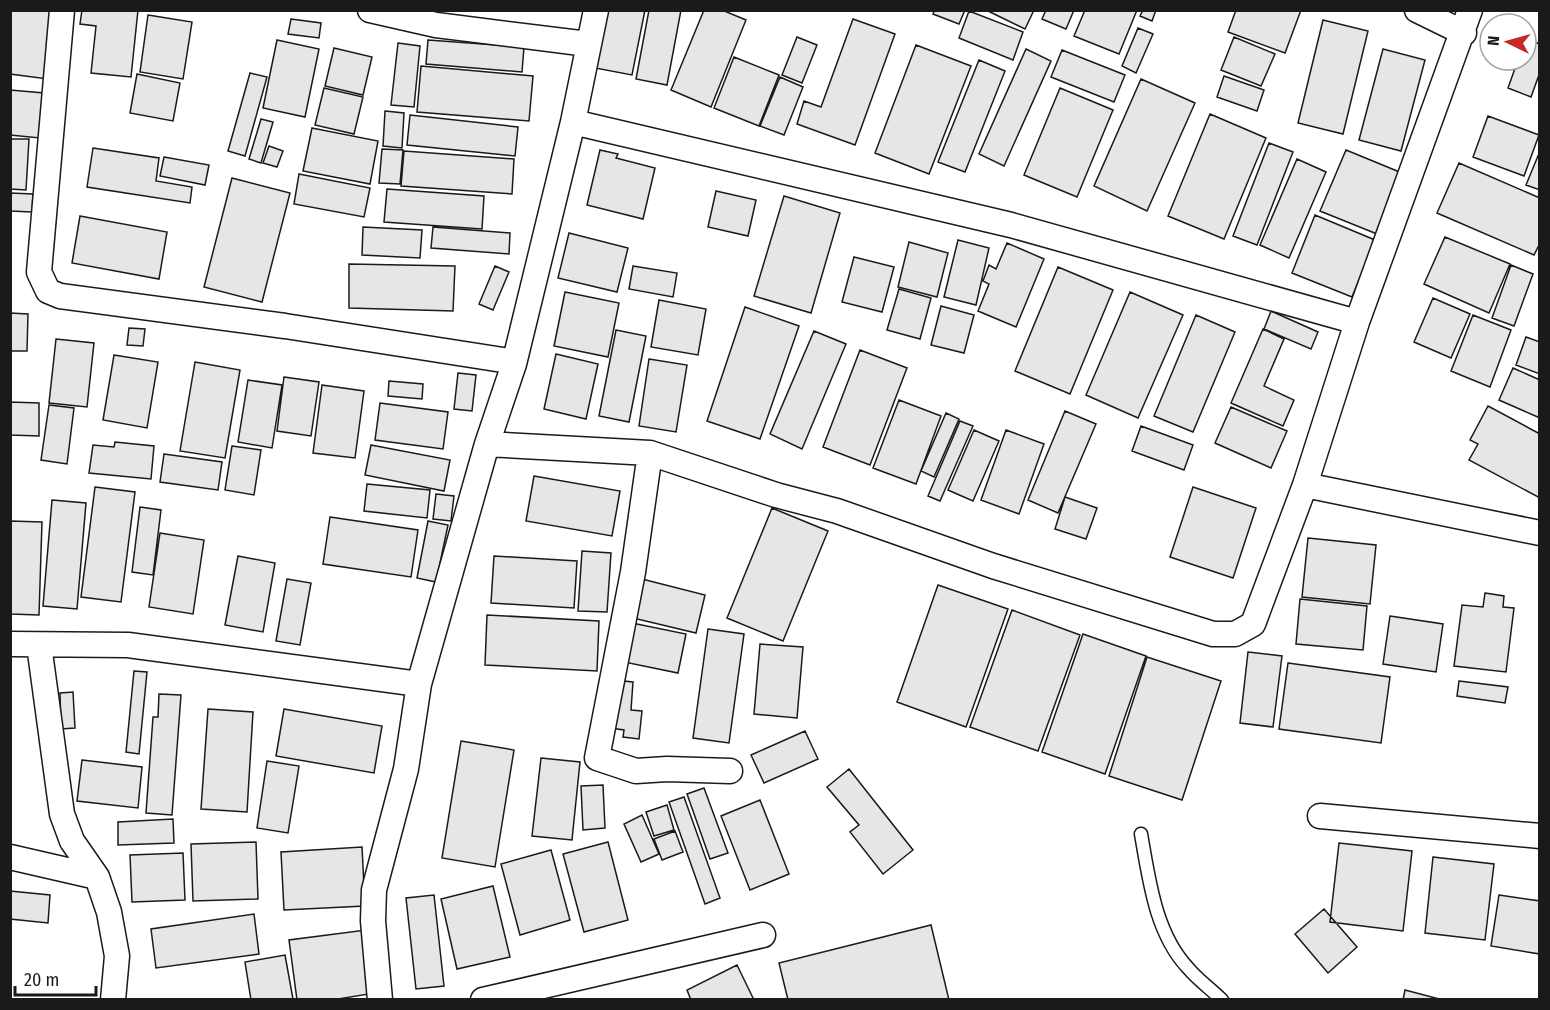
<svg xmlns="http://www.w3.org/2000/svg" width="1550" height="1010" font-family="'Fira Sans Condensed',sans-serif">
<rect width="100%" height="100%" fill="#fff"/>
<path fill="#e6e6e6" stroke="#1a1a1a" stroke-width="1.5" d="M10 10H57L48 79 10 74Z
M82 10H138L131 77 91 73 96 26 80 24Z
M606 10H645L632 75 595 68Z
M649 10H681L667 85 636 79Z
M704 10H722L746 20 711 107 671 90Z
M935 10H965L959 24 933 14Z
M986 10H1034L1025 29Z
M1046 10H1074L1066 29 1042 19Z
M1085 10H1137L1119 54 1074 36Z
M1143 10H1156L1152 21 1140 16Z
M1236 10H1301L1285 53 1228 32Z
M969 11 1023 32 1013 60 959 38Z
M148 15 192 22 183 79 140 72Z
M291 19 321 23 319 38 288 34Z
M853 19 895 34 855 145 797 124 804 101 821 107Z
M1323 20 1368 31 1343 134 1298 123Z
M1138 28 1153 34 1136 73 1122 66Z
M797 37 817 45 802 83 782 75Z
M1234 37 1275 54 1261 86 1221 70Z
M1526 39 1540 44V72L1531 97 1508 88 1518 60H1526Z
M277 40 319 49 305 117 263 108Z
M428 40 524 47 522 72 426 64Z
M398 43 420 46 414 107 391 105Z
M916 45 971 66 929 174 875 153Z
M334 48 372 57 363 95 325 86Z
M1026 49 1051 61 1004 166 979 154Z
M1383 49 1425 60 1401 151 1359 140Z
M1062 50 1125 75 1114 102 1051 77Z
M734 57 779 75 759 126 714 108Z
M979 60 1005 71 965 172 938 162Z
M421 66 533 76 529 121 417 112Z
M250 73 267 77 245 156 228 151Z
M137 74 180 83 173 121 130 113Z
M1224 76 1264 90 1257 111 1217 97Z
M780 77 803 87 784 135 760 126Z
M1141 79 1195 103 1147 211 1094 186Z
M324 88 363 97 354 134 315 125Z
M1060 88 1113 110 1077 197 1024 175Z
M10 90 44 93 40 138 10 135Z
M385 111 404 113 402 148 383 146Z
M1210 114 1266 138 1224 239 1168 216Z
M410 115 518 127 515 156 407 145Z
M1488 116 1539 135 1524 176 1473 157Z
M261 119 273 122 261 163 249 159Z
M312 128 378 141 370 184 303 171Z
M10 139H29L26 190 10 189Z
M1269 143 1293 152 1257 245 1233 236Z
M269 146 283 151 277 167 263 163Z
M93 148 159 158 156 181 192 187 190 203 87 187Z
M382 149 403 150 400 184 379 183Z
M600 150 618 154 616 158 655 168 643 219 587 205Z
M1346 150 1402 173 1377 234 1320 211Z
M404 151 514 159 512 194 401 186Z
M1540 151V190L1526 185Z
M164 157 209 165 205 185 160 176Z
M1297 159 1326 172 1289 258 1260 245Z
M1459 163 1540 198V243L1534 255 1437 213Z
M299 174 370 188 364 217 294 204Z
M232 178 290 193 262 302 204 287Z
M387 189 484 196 482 229 384 222Z
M716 191 756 200 748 236 708 227Z
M10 193 33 194 32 212 10 211Z
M784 196 840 213 811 313 754 296Z
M1315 215 1375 240 1352 297 1292 273Z
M80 216 167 232 159 279 72 263Z
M363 227 422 230 420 258 362 255Z
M433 227 510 233 509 254 431 248Z
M569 233 628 248 617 292 558 278Z
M1445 237 1510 264 1489 313 1424 284Z
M958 240 989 248 976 305 944 297Z
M909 242 948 253 937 297 898 287Z
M1007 243 1044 259 1016 327 978 311 989 284 983 281 989 265 996 269Z
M854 257 894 267 882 312 842 302Z
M349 264 455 266 453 311 349 308Z
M1511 265 1533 274 1514 326 1492 318Z
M495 266 509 272 493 310 479 304Z
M633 266 677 273 673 297 629 289Z
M1058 267 1113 290 1070 394 1015 371Z
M899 289 931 298 920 339 887 330Z
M565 292 619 303 608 357 554 346Z
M1130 292 1183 315 1138 418 1086 395Z
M1433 298 1470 314 1451 358 1414 342Z
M659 300 706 309 698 355 651 347Z
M941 306 974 315 964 353 931 345Z
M745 307 799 326 760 439 707 421Z
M1271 311 1318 332 1311 349 1264 329Z
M10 313 28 314 27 351H10Z
M1196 315 1235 332 1193 432 1154 416Z
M1473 315 1511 330 1490 387 1451 371Z
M129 328 145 329 143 346 127 345Z
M1263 329 1284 339 1264 386 1294 400 1283 426 1231 403Z
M616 330 646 336 629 422 599 416Z
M814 331 846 344 802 449 770 434Z
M1526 337 1540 342V374L1516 365Z
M56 339 94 343 87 407 49 403Z
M860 350 907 368 870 465 823 447Z
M556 354 598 364 586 419 544 409Z
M114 355 158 362 147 428 103 420Z
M649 359 687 365 676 432 639 426Z
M195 362 240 370 225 458 180 451Z
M1513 368 1540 380V418L1499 400Z
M458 373 476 375 472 411 454 409Z
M284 377 319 382 311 436 277 431Z
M248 380 282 385 272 448 238 442Z
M389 381 423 384 422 399 388 396Z
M322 385 364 391 355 458 313 453Z
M899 400 941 416 916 484 873 468Z
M10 402 39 403V436L10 435Z
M380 403 448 412 443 449 375 440Z
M49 405 74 408 67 464 41 460Z
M1488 406 1540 434V498L1469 460 1478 444 1470 440Z
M1231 407 1287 431 1271 468 1215 443Z
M1065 411 1096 424 1058 513 1028 500Z
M946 413 959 419 934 477 921 471Z
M960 421 973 426 940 501 928 496Z
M1141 426 1193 445 1184 470 1132 451Z
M974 430 999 441 973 501 948 490Z
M1006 430 1044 444 1019 514 981 500Z
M115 442 154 446 151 479 89 473 93 445 114 447Z
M371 445 450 460 444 491 365 475Z
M232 446 261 450 254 495 225 490Z
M164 454 222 462 218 490 160 482Z
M534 476 620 491 612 536 526 521Z
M367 484 430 490 427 518 364 511Z
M95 487 135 492 121 602 81 597Z
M1193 487 1256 508 1233 578 1170 557Z
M436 494 454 496 451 521 433 519Z
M1065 497 1097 508 1086 539 1055 529Z
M52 500 86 503 77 609 43 606Z
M140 507 161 510 153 575 132 572Z
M772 508 828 531 783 641 727 618Z
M330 517 418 530 411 577 323 564Z
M10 521 42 522 39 615 10 614Z
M428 521 448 525 436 582 417 578Z
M160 533 204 540 193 614 149 607Z
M1308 538 1376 545 1370 604 1302 597Z
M582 551 611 553 607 612 578 611Z
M238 556 275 563 263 632 225 625Z
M494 556 577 561 574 608 491 603Z
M287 579 311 583 300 645 276 641Z
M642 579 705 595 696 633 633 618Z
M938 585 1008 609 966 727 897 702Z
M1485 593 1504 596 1503 607 1514 608 1506 672 1454 666 1462 605 1483 607Z
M1300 599 1367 606 1363 650 1296 644Z
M1012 610 1080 635 1038 751 970 727Z
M487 615 599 621 597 671 485 665Z
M1390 616 1443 624 1436 672 1383 664Z
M632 623 686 634 678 673 624 662Z
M708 629 744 634 729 743 693 738Z
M1083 634 1146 656 1105 774 1042 752Z
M760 644 803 647 797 718 754 714Z
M1248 652 1282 656 1273 727 1240 723Z
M1147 657 1221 681 1182 800 1109 776Z
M1288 663 1390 677 1381 743 1279 729Z
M134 671 147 672 139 754 126 752Z
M614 680 633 682 631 710 642 711 639 739 623 737 624 730 610 728Z
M1459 681 1508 687 1505 703 1457 696Z
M73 692 75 728 61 729 60 693Z
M159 694 181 695 172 815 146 813 153 717H158Z
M208 709 253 712 247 812 201 809Z
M284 709 382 726 374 773 276 756Z
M805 731 818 759 764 783 751 755Z
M461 741 514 750 495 867 442 858Z
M541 758 580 762 572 840 532 836Z
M82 760 142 767 138 808 77 801Z
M267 761 299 766 288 833 257 828Z
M849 769 913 850 883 874 850 832 859 825 827 787Z
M603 785 605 828 583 830 581 786Z
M704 788 728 853 710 859 687 794Z
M684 797 720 898 705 904 669 802Z
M760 800 789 874 750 890 721 816Z
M667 805 674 830 654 836 646 812Z
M642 815 659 854 641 862 624 824Z
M173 819 174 843 118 845V822Z
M675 831 683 852 662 860 654 839Z
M256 842 258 899 193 901 191 844Z
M608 842 628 920 584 932 563 854Z
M1339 843 1412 851 1403 931 1330 922Z
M362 847 365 906 284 910 281 852Z
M551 850 570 920 520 935 501 864Z
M183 853 185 900 132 902 130 855Z
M1433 857 1494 864 1485 940 1425 933Z
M493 886 510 957 457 969 441 899Z
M10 891 50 895 48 923 10 919Z
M434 895 444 986 416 989 406 898Z
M1499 895 1540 901V954L1491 946Z
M1324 909 1357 947 1328 973 1295 934Z
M254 914 259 954 156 968 151 929Z
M931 925 949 1000H788L779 963Z
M366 930 375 993 332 1000H297L289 940Z
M285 955 293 999 251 1000 245 962Z
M737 965 754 1000H691L687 990Z
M1405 990 1443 1000H1403Z"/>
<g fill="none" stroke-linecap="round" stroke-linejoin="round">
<g stroke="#1a1a1a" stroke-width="15">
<path id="service" d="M1141 834C1149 879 1155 933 1188 968 1198 980 1211 989 1222 1000"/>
</g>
<g stroke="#1a1a1a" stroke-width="27">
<path id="minor" d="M62 10 39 272 48 291 60 296 285 326 509 361 514 364
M370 10 436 25 588 44
M1417 10 1464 33
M573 122 1011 225 1357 322
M487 444 650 453 776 495 837 511 993 566 1213 634H1235L1253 624 1305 485 1357 322 1470 10
M650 453 633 572 597 758 636 771 667 769 730 771
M1305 485 1540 533
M10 644 128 645 419 684
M39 645 62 814 72 841 97 877 109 912 117 956 113 1000
M1320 816 1540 836
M10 857 97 877
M380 1000 373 921 374 890 406 769 419 684 487 444 514 364 573 122 596 10
M483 1000 763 935"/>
</g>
<use href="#service" stroke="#fff" stroke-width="12"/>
<use href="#minor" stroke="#fff" stroke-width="24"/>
</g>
<rect width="1550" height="1010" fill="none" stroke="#1a1a1a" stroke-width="24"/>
<g transform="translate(1508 42) rotate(275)"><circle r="28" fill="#ffffff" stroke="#a3a3a3" stroke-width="1.5"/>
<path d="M0-4.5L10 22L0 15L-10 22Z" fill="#c62828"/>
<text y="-9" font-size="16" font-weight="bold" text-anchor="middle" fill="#1a1a1a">N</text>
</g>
<path d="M15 986v9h81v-9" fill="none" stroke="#1a1a1a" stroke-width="3"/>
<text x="24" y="986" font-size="18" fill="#1a1a1a" stroke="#ffffff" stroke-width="4.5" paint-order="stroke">20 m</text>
</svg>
